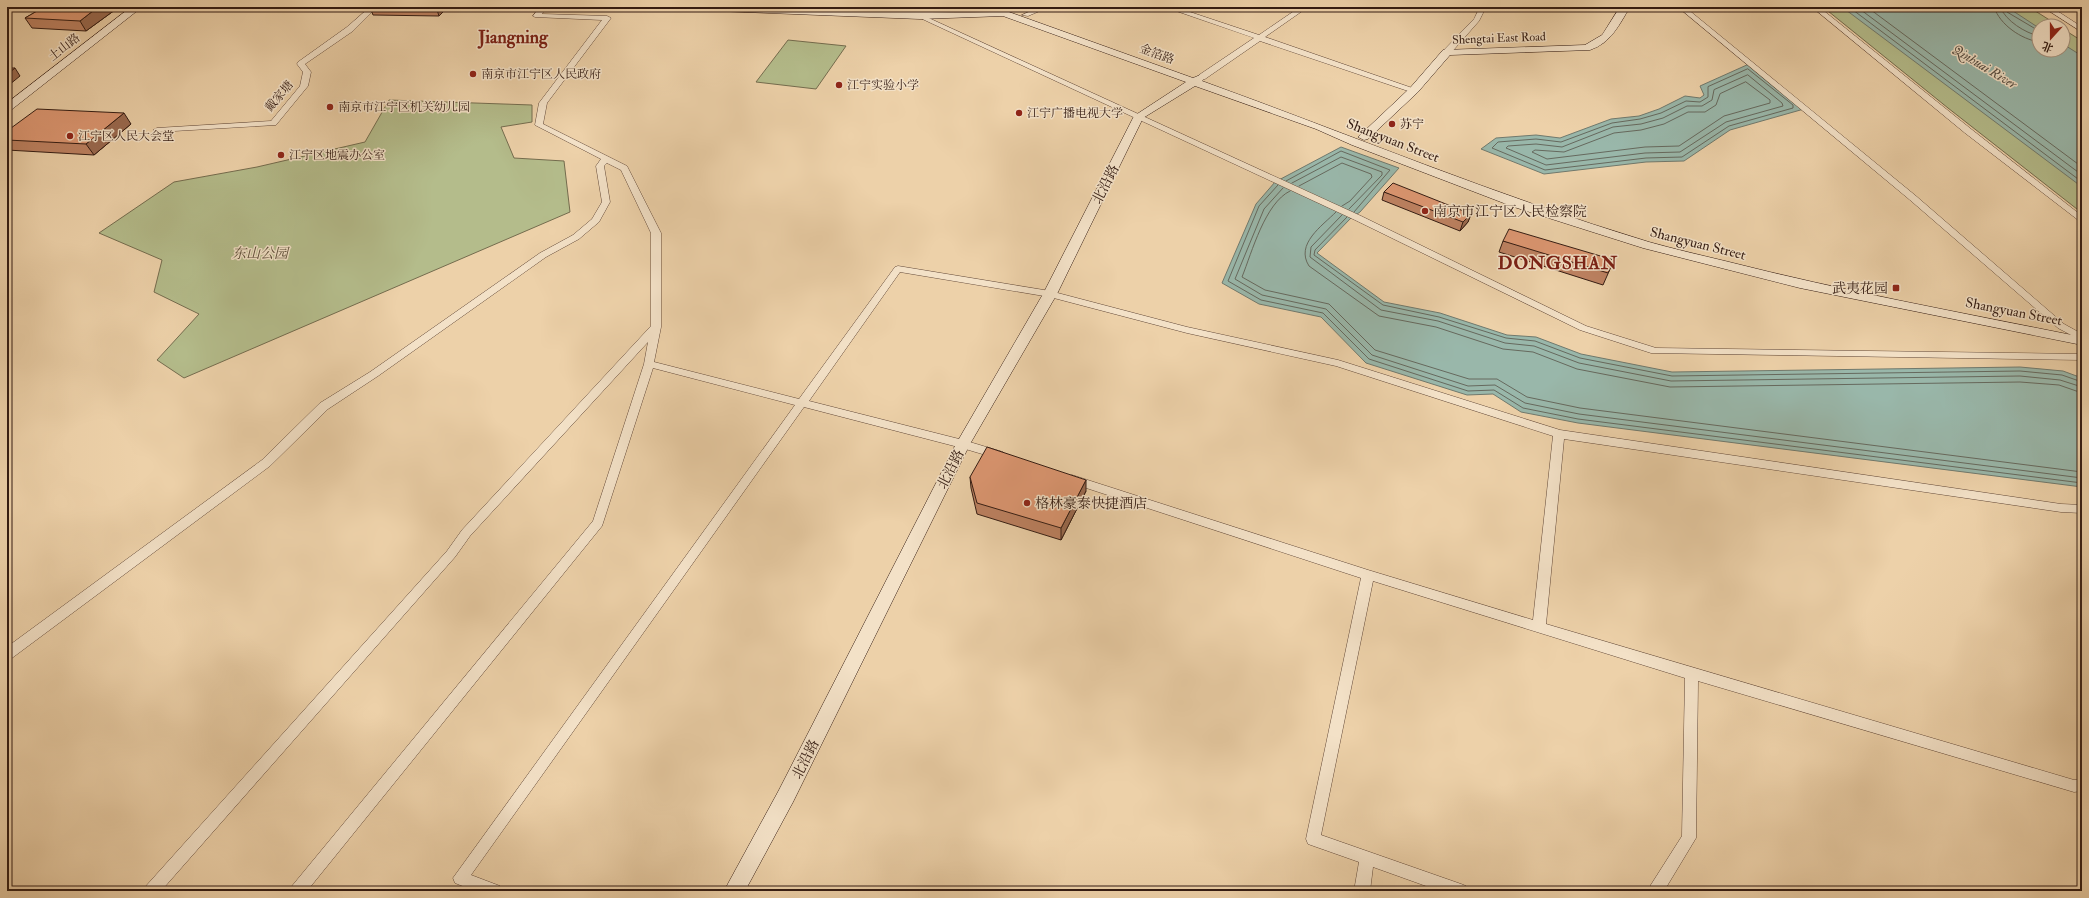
<svg xmlns="http://www.w3.org/2000/svg" width="2089" height="898" font-family="'IM FELL Double Pica','Noto Serif SC',serif">
<rect width="100%" height="100%" fill="#edd1a9"/>
<filter id="stains"><feTurbulence type="fractalNoise" baseFrequency=".005" numOctaves="4"/><feColorMatrix values="0 0 0 0 .2 0 0 0 0 .09 0 0 0 0 .02 0 0 0 .5 -.17"/></filter>
<radialGradient id="worn" r=".72"><stop offset=".6" stop-color="#630" stop-opacity="0"/><stop offset="1" stop-color="#630" stop-opacity=".3"/></radialGradient>
<path fill="#b4bc8b" stroke="#746c4e" d="M1823 7H2029L2059 26H2039V50H2063V29L2082 41V213L1948 108Z
M788 40 846 46 816 89 756 82Z
M389 100 532 105V122L501 127 514 158 564 161 570 212 184 378 157 360 199 314 154 292 162 260 99 233 174 182 257 167 365 142Z"/>
<path fill="#99b7aa" stroke="#70796d" d="M1842 7H2007L2039 28V50H2063V44L2082 56V187Z
M1749 64 1804 109 1730 130 1684 161 1646 162 1544 174 1481 149 1496 138 1536 135 1560 138 1611 119 1639 116 1659 109 1685 96 1700 98 1704 95 1700 86Z
M1341 147 1399 168 1360 212 1351 218 1317 253 1384 302 1440 313 1507 335 1536 337 1581 354 1672 372 2020 367 2063 371 2082 378V487L1578 423 1521 412 1493 394 1467 395 1366 363 1321 317 1259 304 1222 283 1256 204 1275 182Z"/>
<g fill="none" stroke-linecap="round" stroke-linejoin="round">
<path stroke="#66695e" stroke-width="1" d="M1849 7 2082 182
M1857 7 2082 175
M1867 7 2082 167
M1994 7C2000 25 2021 39 2039 42
M2000 7C2006 21 2025 33 2039 36
M2005 7 2007 12 2039 31
M1748 69 1793 105V108L1729 126 1682 157 1646 158 1545 170 1492 148 1498 142 1536 139 1561 142 1612 123 1640 119 1661 113 1686 101 1700 102 1708 97V87Z
M1748 75 1782 103 1783 106 1726 122 1680 152 1645 153 1546 165 1506 148 1508 146 1536 144 1562 147 1613 127 1641 124 1663 118 1687 106H1702L1712 100 1714 90Z
M1746 82 1770 100V103L1724 116 1679 146 1645 147 1547 159 1532 152 1535 150 1564 152 1614 133 1641 130 1664 124 1688 112H1705L1716 105 1720 94Z
M1286 181 1341 151 1390 170 1354 212
M1292 183 1341 157 1382 172V175L1349 209
M1278 185 1259 206 1228 281 1261 300 1323 313 1369 359 1468 391 1494 390 1523 408 1578 419 2082 483
M1299 186 1342 163 1371 174 1372 177 1350 201 1342 206
M1283 188 1264 209 1235 279 1262 295 1326 309 1372 355 1468 386 1495 385 1525 403 1579 414 2082 478
M1290 191C1265 203 1252 252 1242 277L1265 290 1329 304 1375 350 1469 379H1497L1527 397 1580 408 2082 472
M1336 212C1322 226 1295 244 1309 266L1379 316 1436 327 1503 349 1533 352 1577 369 1670 387 2020 382 2059 385 2082 393
M1342 215 1311 247 1310 257 1381 310 1438 321 1505 343 1534 346 1579 363 1671 381 2020 376 2060 380 2082 387
M1347 217 1315 250 1314 255 1383 305 1439 317 1506 338 1535 341 1580 358 1672 376 2020 371 2062 375 2082 382"/>
<g stroke="#624838" stroke-width="1">
<path id="street" d="M370 7H377L353 31 305 64 311 72 308 86 276 125 157 132 153 130 157 128 271 121 300 86 303 72 297 64 298 62 347 27Z
M540 7H546L542 14 607 16 611 18 547 103 543 124 627 166 661 233V327L654 362 799 399 895 267 898 266 1050 291 1187 327 1338 360 1560 430 2061 504 2082 505V513L2061 512 1564 439 1546 624 2074 780 2082 779V791L2074 792 1698 681 1696 838 1664 891H1647L1682 836 1685 678 1373 581 1321 835 1461 884 1466 886 1469 891H1440L1373 867 1370 891H1354L1359 862 1308 844 1306 839 1361 578 1068 482 1066 479 1068 476 1072 475 1368 570 1533 620 1553 436 1336 366 1187 333 1050 297 900 272 809 401 963 440 1003 452 1005 455 1003 458 999 459 962 448 804 407 471 875 500 886 503 891H475L455 883 453 878 795 405 653 368 602 526 307 891H289L292 886 593 521 644 364 648 342 470 536 455 557 161 891H143L146 886 447 551 462 530 651 326V233L621 170 607 163 604 166 610 202 599 222 579 239 546 257 378 376 328 409 270 466 12 658 7 659V647L262 460 320 403 370 372 540 253 573 235 592 219 602 202 596 166 601 159 535 125 539 103 602 20 535 17 533 16Z
M1040 7H1049L1028 16 1022 15Z
M1165 7H1175L1259 35 1300 7H1308L1265 37 1418 90 1411 92 1260 41 1205 79H1199V75L1254 38Z
M1480 7H1486L1479 21 1450 54H1444V50L1474 19Z
M1678 7H1685L1916 196 2064 324 2082 334V341L2058 328 1910 200Z
M1812 7H1819L1971 129 2082 216V223L1965 133Z
M2043 7H2051L2082 27V32Z
M920 14 1361 216 1586 326 1656 348 2082 354V360L1651 353 1580 330 1355 220 918 17 916 16Z"/>
</g>
<g stroke="#331b12" stroke-width="1">
<path id="secondary" d="M131 7H142L11 110 7 111V103Z
M687 7C789 7 890 14 992 12L981 7H995L1193 78 1200 75 1204 76 1205 78 1202 81C1351 135 1497 196 1649 242 1674 249 1700 255 1725 261 1843 291 1963 313 2082 337V345L1800 288 1643 248 1514 207 1352 145 1316 129 1195 86 1143 118 1057 294 970 444 793 802 745 891H724L779 790 956 444 1043 294 1134 116 1186 82 1003 16 920 19 692 10Z
M1620 7H1630C1619 25 1611 43 1590 50L1450 55 1418 92 1368 139 1364 140 1358 137 1410 88 1443 50 1585 45 1602 35Z"/>
</g>
<use href="#street" fill="#f3e1c7" fill-rule="evenodd"/>
<use href="#secondary" fill="#f3e1c7" fill-rule="evenodd"/>
</g>
<path fill="#be8262" stroke="#331b12" d="M44 7H119L86 31 32 28 25 18Z
M370 7H448L439 16 373 15Z
M131 124 94 155 7 150V131Z
M1384 192 1471 214 1468 222 1460 231 1382 200Z
M1503 241 1614 260 1603 285 1499 252Z
M970 477 1086 491 1061 540 977 514 971 488Z"/>
<path fill="#9b6a50" stroke="#331b12" d="M98 7H119L86 31 80 21Z
M436 7H448L439 16Z
M15 68 20 76 9 85 7 82V74Z
M124 113 131 124 94 155 86 144Z
M1471 214 1468 222 1460 231 1463 222Z
M1086 480V491L1061 540V528Z"/>
<path fill="#dd9772" stroke="#331b12" d="M44 7H98L80 21 25 18Z
M7 68H15L7 74Z
M37 109 124 113 86 144 7 140V131Z
M1393 183 1471 214 1463 222 1384 192Z
M1509 229 1614 260 1608 273 1503 241Z
M987 447 1086 480 1061 528 977 503 970 477Z"/>
<g fill="#8f2418" stroke="#f3e1c7" stroke-width="1.5">
<circle cx="473" cy="74" r="4"/>
<circle cx="839" cy="85" r="4"/>
<circle cx="330" cy="107" r="4"/>
<circle cx="1019" cy="113" r="4"/>
<circle cx="1392" cy="124" r="4"/>
<circle cx="70" cy="136" r="4"/>
<circle cx="281" cy="155" r="4"/>
<circle cx="1425" cy="211" r="4"/>
<rect x="1892" y="284" width="8" height="8" rx="2"/>
<circle cx="1027" cy="503" r="4"/>
</g>
<g text-anchor="middle" stroke-width="3" stroke-linejoin="round" paint-order="stroke">
<g font-size="12" fill="#331b12" stroke="#f3e1c7">
<text transform="translate(1499 38) rotate(-2)" y="4">Shengtai East Road</text>
<text transform="translate(64 47) rotate(-38)" y="4">土山路</text>
<text transform="translate(1157 54) rotate(20)" y="4">金箔路</text>
<text transform="translate(279 96) rotate(-50)" y="4">戴家塘</text>
</g>
<g font-size="12" fill="#331b12" stroke="#f3e1c7" text-anchor="start">
<text x="481" y="78">南京市江宁区人民政府</text>
<text x="847" y="89">江宁实验小学</text>
<text x="338" y="111">南京市江宁区机关幼儿园</text>
<text x="1027" y="117">江宁广播电视大学</text>
<text x="1400" y="128">苏宁</text>
<text x="78" y="140">江宁区人民大会堂</text>
<text x="289" y="159">江宁区地震办公室</text>
</g>
<g font-size="13" font-style="italic" fill="#524a40" stroke="#f3e1c7">
<text transform="translate(1985 66) rotate(31)" y="5">Qinhuai River</text>
</g>
<g font-size="14" fill="#331b12" stroke="#f3e1c7">
<text transform="translate(1393 140) rotate(21)" y="5">Shangyuan Street</text>
<text transform="translate(1105 184) rotate(-63)" y="5">北沿路</text>
<text transform="translate(1698 243) rotate(14)" y="5">Shangyuan Street</text>
<text transform="translate(2014 311) rotate(11)" y="5">Shangyuan Street</text>
<text transform="translate(950 469) rotate(-63)" y="5">北沿路</text>
<text transform="translate(805 759) rotate(-63)" y="5">北沿路</text>
</g>
<g font-size="14" fill="#331b12" stroke="#f3e1c7" text-anchor="start">
<text x="1433" y="216">南京市江宁区人民检察院</text>
<text x="1888" y="293" text-anchor="end">武夷花园</text>
<text x="1035" y="508">格林豪泰快捷酒店</text>
</g>
<g font-size="14" font-style="italic" fill="#5a4b36" stroke="#f3e1c7">
<text x="260" y="258">东山公园</text>
</g>
<g font-size="18" font-weight="bold" fill="#7a1f14" stroke="#f3e1c7">
<text x="513" y="43">Jiangning</text>
</g>
<g font-size="18" font-weight="bold" letter-spacing="1" fill="#7a1f14" stroke="#f3e1c7">
<text x="1558" y="269">DONGSHAN</text>
</g>
</g>
<rect width="2089" height="898" fill="none" stroke="#edd1a9" stroke-width="24"/>
<rect x="8" y="8" width="2073" height="882" fill="none" stroke="#331b12" stroke-width="2"/>
<rect x="12" y="12" width="2065" height="874" fill="none" stroke="#331b12"/>
<g transform="translate(2051 38) rotate(201)"><circle r="19" fill="#f3e1c7" stroke="#a6927f"/>
<path d="M0-3L7 15L0 10L-7 15Z" fill="#8f2418"/>
<text y="-6" font-size="11" font-weight="bold" text-anchor="middle" fill="#331b12">北</text>
</g>
<rect width="100%" height="100%" filter="url(#stains)"/>
<rect width="100%" height="100%" fill="url(#worn)"/>
</svg>
